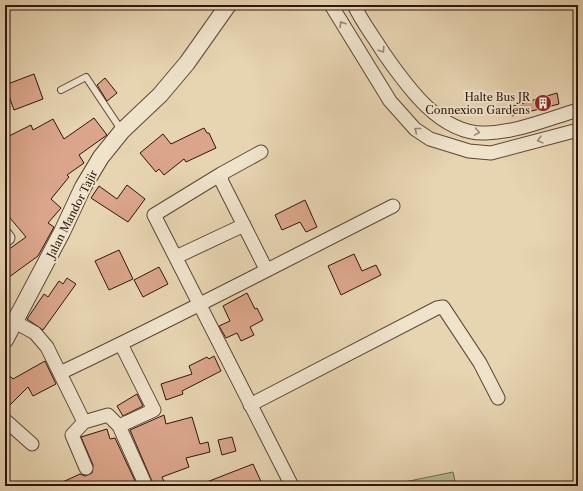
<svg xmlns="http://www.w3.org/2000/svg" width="583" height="491" font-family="'Libre Caslon Text',serif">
<rect width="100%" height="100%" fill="#e7d4b1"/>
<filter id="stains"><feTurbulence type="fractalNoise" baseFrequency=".005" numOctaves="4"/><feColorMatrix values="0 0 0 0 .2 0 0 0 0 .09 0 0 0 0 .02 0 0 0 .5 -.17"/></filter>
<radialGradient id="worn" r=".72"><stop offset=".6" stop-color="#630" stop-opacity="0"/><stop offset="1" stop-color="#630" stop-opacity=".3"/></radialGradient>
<path fill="#b2bd8e" stroke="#706a4e" d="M453 472 456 486H385Z"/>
<path fill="#9cb5b8" stroke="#707574" d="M520 5H576L568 9Z"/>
<path fill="#daa58a" stroke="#2f160d" d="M34 74 43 99 14 110 5 85Z
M105 78 117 93 107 101 97 85Z
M557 93 559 104 512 116 510 107Z
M94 118 107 135 79 155 84 163 67 175 69 177 51 199 61 208 48 223 54 227 38 256 5 280V252L26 237 5 212V208L10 204 5 198V138L31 125 33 130 53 119 64 139Z
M204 128 207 133H209L216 148 186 162 184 159 164 175 159 169 156 172 140 153 163 134 171 144Z
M127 185 145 199 128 222 91 198 99 186 117 199Z
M305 200 317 227 306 232 300 222 282 230 275 215Z
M119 250 133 279 109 290 95 261Z
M354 254 362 271 376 265 381 275 341 295 328 266Z
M159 267 168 284 143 297 134 280Z
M67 278 76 284 43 330 27 319 44 294 48 297 59 281 63 284Z
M247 293 255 309 257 308 263 320 250 327 254 335 241 341 237 333 226 338 219 326 230 321 223 306Z
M214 356 221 371 182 391 183 394 166 400 161 384 192 374 189 366 207 357 209 359Z
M45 361 56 384 33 396 28 387 5 410V371L13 379Z
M137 394 143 406 123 416 117 406Z
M164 415 166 424 192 417 200 444 208 442 210 452 186 458 189 467 162 477 166 486H154L130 430Z
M107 429 110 439 115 438 136 483 130 486H54L80 474 85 476 92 473 93 465 81 437Z
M232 437 236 451 222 455 218 440Z
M253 464 263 486H200L199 485Z"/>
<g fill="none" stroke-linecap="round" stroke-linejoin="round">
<g stroke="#5d4636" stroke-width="8">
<path id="service" d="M61 90 86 77 122 131"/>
</g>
<g stroke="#5d4636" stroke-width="15">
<path id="minor" d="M331 5 390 101 415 129 430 139 469 151 491 153 578 130
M354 5C362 22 373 36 383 52 406 85 440 135 486 133 518 132 548 119 578 110
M261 152 221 174 222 182 266 269
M221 174 154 215 292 486
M5 234 8 238
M176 257 244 225
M15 322 35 333 47 347 84 422 108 415 119 426 146 486
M60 373C172 320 282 262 393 206
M250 405 437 308 443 307 480 363 498 398
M5 420 32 444
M84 422 72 435 86 468
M119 426 154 410 121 344"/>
</g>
<g stroke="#5d4636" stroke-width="18">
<path id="tertiary" d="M5 340 62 232 83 187 101 157 122 131 160 95 187 63 228 5"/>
</g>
<use href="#service" stroke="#efe3cc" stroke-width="6"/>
<use href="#minor" stroke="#efe3cc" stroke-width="13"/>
<use href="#tertiary" stroke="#efe3cc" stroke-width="16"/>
</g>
<defs><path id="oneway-chevron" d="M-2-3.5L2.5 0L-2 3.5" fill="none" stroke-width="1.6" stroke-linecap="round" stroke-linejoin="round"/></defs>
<g stroke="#998776">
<use href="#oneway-chevron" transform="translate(342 24) rotate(-122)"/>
<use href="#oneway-chevron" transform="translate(382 50) rotate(56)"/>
<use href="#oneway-chevron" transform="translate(417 130) rotate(-142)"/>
<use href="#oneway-chevron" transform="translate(477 132) rotate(10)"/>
<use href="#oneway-chevron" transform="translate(540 140) rotate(165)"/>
</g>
<defs>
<g id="building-disc" transform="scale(0.9)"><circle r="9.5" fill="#8f2418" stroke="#efe3cc"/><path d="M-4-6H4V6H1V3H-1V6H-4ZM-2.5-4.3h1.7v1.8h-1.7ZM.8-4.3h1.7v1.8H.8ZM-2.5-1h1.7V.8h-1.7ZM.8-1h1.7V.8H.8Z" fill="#fff"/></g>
</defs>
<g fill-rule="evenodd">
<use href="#building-disc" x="543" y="103"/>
</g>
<g text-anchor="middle" stroke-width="4" stroke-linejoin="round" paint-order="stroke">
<g font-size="11" fill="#2f160d" stroke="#efe3cc" text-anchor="end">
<text x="530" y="101">Halte Bus JR<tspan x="530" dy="13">Connexion Gardens</tspan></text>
</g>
<g font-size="11" fill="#2f160d" stroke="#efe3cc">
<text transform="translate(72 214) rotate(-63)" y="4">Jalan Mandor Tajir</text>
</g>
</g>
<rect width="583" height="491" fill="none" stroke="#e7d4b1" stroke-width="20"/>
<rect x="6" y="6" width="571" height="479" fill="none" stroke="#2f160d" stroke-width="2"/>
<rect x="10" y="10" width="563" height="471" fill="none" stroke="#2f160d"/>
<rect width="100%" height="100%" filter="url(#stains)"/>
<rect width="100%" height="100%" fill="url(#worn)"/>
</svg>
